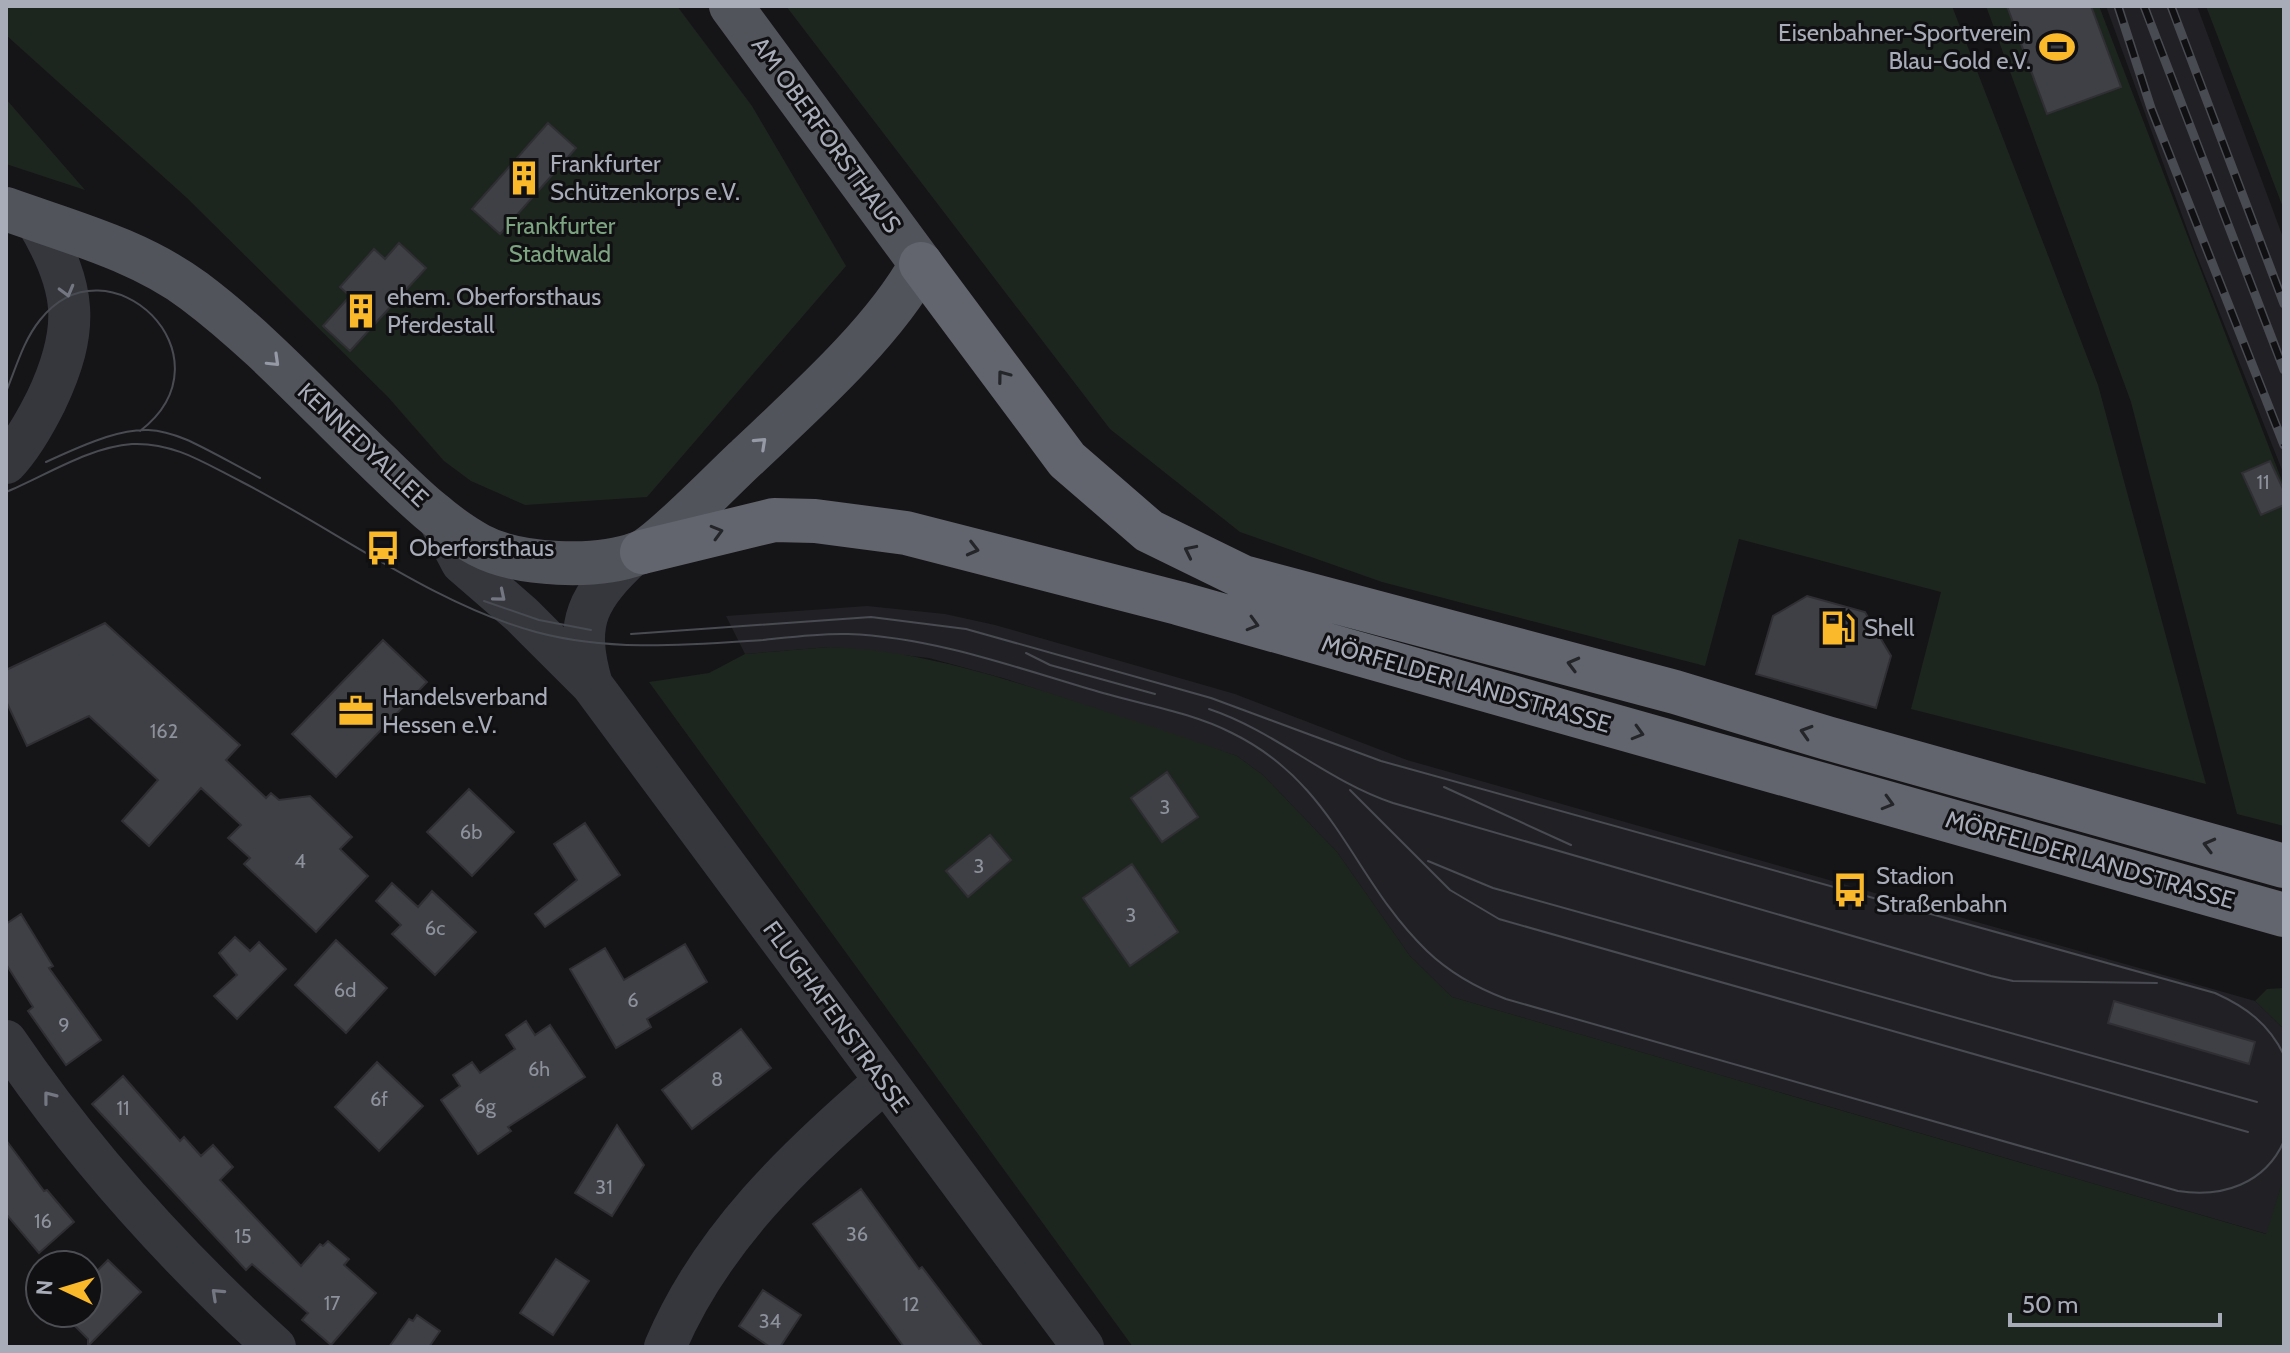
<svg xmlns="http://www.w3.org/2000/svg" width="2290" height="1353" font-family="Cabin,sans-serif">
<rect width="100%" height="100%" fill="#151517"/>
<path fill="#212125" d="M2106 6H2197L2284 240V475L2195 251Z
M867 606 945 614 995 625 1235 694 1407 760 2255 1001 2284 1029V1177L2267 1234 1452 997 1410 956 1337 852 1263 775 1237 756 1006 679 929 658 830 647 745 654 726 616Z"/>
<path fill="#1d261e" d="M6 6H677L752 106 846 266 647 497 525 505 471 481 444 461 388 397 187 198 6 35Z
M786 6H1952L2098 385 2206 784 1911 709 1941 592 1739 539 1705 666 1382 582 1240 532 1110 429Z
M1986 6H2099L2284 486V826L2237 814 2131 402Z
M2206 6H2284V210Z
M6 99 85 190 6 164Z
M830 647C917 650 997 676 1080 703 1132 720 1185 737 1237 756L1263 775 1337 852 1410 956 1452 997 2266 1234 2284 1177V1347H1133L649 682 709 673 745 654Z
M2284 988V1029L2255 1001 2267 989Z"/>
<path fill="#3f4045" stroke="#2f2f34" stroke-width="2" d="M2007 6H2091L2121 87 2047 114Z
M548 123 576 148 500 234 472 209Z
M399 243 426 268 350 351 323 326 350 296 340 287 374 249 385 259Z
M2270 461 2284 491V505L2261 515 2242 473Z
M1807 596 1865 612 1891 656 1876 708 1756 674 1773 616Z
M105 623 240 745 226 760 266 798 271 793 279 800 310 796 352 837 340 849 368 876 316 932 244 864 250 858 228 838 241 825 201 788 149 846 122 821 158 780 89 716 27 746 6 701V670Z
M383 640 427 682 336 777 292 734Z
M1167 772 1198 817 1162 842 1131 798Z
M469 789 514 832 472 876 427 832Z
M585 823 620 875 545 927 535 914 577 880 554 844Z
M990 835 1011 860 968 897 946 871Z
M1132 864 1178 932 1130 966 1083 898Z
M392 883 418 907 432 891 476 932 435 975 392 934 401 925 376 901Z
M21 914 53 966 49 968 101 1040 66 1065 28 1011 33 1007 6 964V924Z
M235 937 250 951 259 942 286 969 237 1019 214 996 237 975 219 953Z
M336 940 387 988 346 1033 295 985Z
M685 944 707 982 647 1019 651 1027 616 1048 570 969 605 948 624 980Z
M2114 1001 2255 1042 2249 1064 2108 1023Z
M526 1021 535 1035 550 1025 585 1077 508 1127 511 1131 478 1154 441 1100 460 1086 453 1075 472 1062 480 1073 515 1049 506 1035Z
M741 1029 771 1068 692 1129 662 1090Z
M377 1062 423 1106 379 1151 335 1107Z
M123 1076 180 1141 184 1137 201 1156 213 1145 233 1167 220 1180 301 1266 320 1244 323 1246 328 1241 349 1259 344 1265 376 1293 331 1345 302 1320 308 1313 252 1264 246 1270 92 1104Z
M617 1125 644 1165 612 1216 575 1193Z
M6 1140 44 1191 47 1190 74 1222 39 1253 6 1214Z
M861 1189 919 1269 922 1267 983 1347H904L813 1224Z
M556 1259 589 1281 553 1335 520 1313Z
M108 1260 141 1292 88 1346V1339L62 1313H88V1280Z
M763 1290 801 1315 780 1347H770L739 1326Z
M417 1315 440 1331 429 1347H389L409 1319 413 1321Z"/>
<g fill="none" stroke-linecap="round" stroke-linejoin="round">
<path stroke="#36373d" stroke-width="42" d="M6 463C23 445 35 423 46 401 80 329 77 288 36 220
M436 514 462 563 522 615 592 685 1083 1347
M592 685C573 621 588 597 634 554
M6 1041C82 1153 175 1256 275 1347
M665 1347C711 1238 796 1158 884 1082"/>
<path stroke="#52545c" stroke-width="44" d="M6 209C70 232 139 250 194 291 262 342 319 406 380 464 410 493 442 525 479 545 518 566 597 569 639 553 659 546 727 475 747 457 804 403 884 332 921 264L731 6"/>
<path stroke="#62656e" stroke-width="44" d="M921 264 1067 460 1149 531 1243 577 1675 692 1827 738 2284 866
M642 552 774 520 815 521 906 533 1178 603 2284 915"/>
<path stroke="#494b52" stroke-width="2" d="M6 392C16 368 23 341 40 320 108 234 237 356 140 431
M46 462C156 411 158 424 260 478
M6 492C45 476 89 447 132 444 174 442 206 464 242 482 336 530 435 605 536 632 610 652 687 645 763 640 791 637 820 633 848 634 934 637 1020 669 1103 693 1145 705 1193 713 1232 733 1336 784 1352 879 1427 951 1450 973 1477 988 1506 999L2178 1191C2222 1198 2265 1184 2284 1141
M484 601 539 620 591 630
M631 634 871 617 966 629 1211 698 1381 761 2215 993C2246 1007 2268 1023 2284 1055
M1026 653 1050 665 1155 694
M1209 709C1275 731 1327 781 1393 803L1991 976 2013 981 2157 983
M1444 787 1571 845
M1350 790 1450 890 1499 919 2248 1132
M1428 861 1493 888 2257 1102"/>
<g stroke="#494b52" stroke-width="9">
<path id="rail" d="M2118 6 2151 108 2284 445
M2144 6 2284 370
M2171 6 2284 304"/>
</g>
<use href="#rail" stroke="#101012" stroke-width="6" stroke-dasharray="18" stroke-linecap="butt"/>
</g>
<defs><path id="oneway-chevron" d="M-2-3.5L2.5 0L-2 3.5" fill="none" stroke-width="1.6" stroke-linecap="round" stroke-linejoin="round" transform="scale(2)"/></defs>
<g stroke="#747781">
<use href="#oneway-chevron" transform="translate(67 291) rotate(75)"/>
<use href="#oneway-chevron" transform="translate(500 596) rotate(40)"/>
<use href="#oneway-chevron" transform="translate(49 1097) rotate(-128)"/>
<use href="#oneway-chevron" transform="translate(217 1294) rotate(-137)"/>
</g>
<g stroke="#969aa6">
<use href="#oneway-chevron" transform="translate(274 361) rotate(44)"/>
<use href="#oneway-chevron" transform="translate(761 443) rotate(-43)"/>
</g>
<g stroke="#242529">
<use href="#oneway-chevron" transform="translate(1003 376) rotate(-127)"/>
<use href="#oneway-chevron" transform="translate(717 532) rotate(-16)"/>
<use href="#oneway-chevron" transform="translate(973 549) rotate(14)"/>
<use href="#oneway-chevron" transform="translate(1190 551) rotate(-154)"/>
<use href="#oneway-chevron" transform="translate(1253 624) rotate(16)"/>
<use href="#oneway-chevron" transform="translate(1573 664) rotate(-165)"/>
<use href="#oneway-chevron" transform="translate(1806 732) rotate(-163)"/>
<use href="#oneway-chevron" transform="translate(1638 733) rotate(16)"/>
<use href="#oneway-chevron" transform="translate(1888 803) rotate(16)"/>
<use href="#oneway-chevron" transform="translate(2209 845) rotate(-165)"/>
</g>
<defs>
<g id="stadium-bare" transform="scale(2.76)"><path d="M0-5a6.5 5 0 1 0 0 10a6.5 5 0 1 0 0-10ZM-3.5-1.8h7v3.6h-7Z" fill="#fab92b" stroke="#101012" stroke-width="2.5" paint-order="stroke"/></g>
<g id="building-bare" transform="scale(2.76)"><path d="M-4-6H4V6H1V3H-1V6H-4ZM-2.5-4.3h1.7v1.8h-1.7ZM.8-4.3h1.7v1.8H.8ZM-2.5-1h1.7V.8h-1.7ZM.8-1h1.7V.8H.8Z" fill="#fab92b" stroke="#101012" stroke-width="2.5" paint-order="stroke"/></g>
<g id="bus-bare" transform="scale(2.76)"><path d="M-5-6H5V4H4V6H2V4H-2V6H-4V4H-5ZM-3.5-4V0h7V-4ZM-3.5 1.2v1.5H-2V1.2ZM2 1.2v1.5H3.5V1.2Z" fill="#fab92b" stroke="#101012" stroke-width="2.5" paint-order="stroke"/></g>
<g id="fuel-bare" transform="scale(2.76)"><path d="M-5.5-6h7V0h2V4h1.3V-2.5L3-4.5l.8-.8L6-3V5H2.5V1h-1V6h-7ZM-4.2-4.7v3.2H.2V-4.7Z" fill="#fab92b" stroke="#101012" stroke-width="2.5" paint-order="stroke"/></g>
<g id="office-bare" transform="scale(2.76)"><path d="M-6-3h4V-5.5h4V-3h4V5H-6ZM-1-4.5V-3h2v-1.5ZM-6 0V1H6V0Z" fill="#fab92b" stroke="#101012" stroke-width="2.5" paint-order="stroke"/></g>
</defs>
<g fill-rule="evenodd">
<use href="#stadium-bare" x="2057" y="47"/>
<use href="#building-bare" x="524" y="178"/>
<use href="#building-bare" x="361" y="311"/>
<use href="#bus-bare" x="383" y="548"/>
<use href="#fuel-bare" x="1838" y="628"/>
<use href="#office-bare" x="356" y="711"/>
<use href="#bus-bare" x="1850" y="890"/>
</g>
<g text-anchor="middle" stroke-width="6" stroke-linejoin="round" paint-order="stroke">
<g font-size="20" fill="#8d919b">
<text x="2263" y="489">11</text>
<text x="164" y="738">162</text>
<text x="1165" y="814">3</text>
<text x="471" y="839">6b</text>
<text x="300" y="868">4</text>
<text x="979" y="873">3</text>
<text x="1131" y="922">3</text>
<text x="435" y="935">6c</text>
<text x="345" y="997">6d</text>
<text x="633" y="1007">6</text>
<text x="64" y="1032">9</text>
<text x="539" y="1076">6h</text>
<text x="717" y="1086">8</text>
<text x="379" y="1106">6f</text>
<text x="485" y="1113">6g</text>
<text x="123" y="1115">11</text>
<text x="604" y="1194">31</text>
<text x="43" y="1228">16</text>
<text x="857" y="1241">36</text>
<text x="243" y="1243">15</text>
<text x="332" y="1310">17</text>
<text x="911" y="1311">12</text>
<text x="770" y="1328">34</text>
</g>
<g font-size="24" fill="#a7acb8" stroke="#101012" text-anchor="start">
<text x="2031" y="41" text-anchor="end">Eisenbahner-Sportverein<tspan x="2031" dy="28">Blau-Gold e.V.</tspan></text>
<text x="550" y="172">Frankfurter<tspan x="550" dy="28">Schützenkorps e.V.</tspan></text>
<text x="387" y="305">ehem. Oberforsthaus<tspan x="387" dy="28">Pferdestall</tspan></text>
<text x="409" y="556">Oberforsthaus</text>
<text x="1864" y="636">Shell</text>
<text x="382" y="705">Handelsverband<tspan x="382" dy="28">Hessen e.V.</tspan></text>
<text x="1876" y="884">Stadion<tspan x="1876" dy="28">Straßenbahn</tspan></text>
</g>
<g font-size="24" fill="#a7acb8" stroke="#101012">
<text transform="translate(826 135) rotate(54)" y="8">AM OBERFORSTHAUS</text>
<text transform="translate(363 445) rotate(43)" y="8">KENNEDYALLEE</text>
<text transform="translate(1466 684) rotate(16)" y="8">MÖRFELDER LANDSTRASSE</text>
<text transform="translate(2090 860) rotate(16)" y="8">MÖRFELDER LANDSTRASSE</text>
<text transform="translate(836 1017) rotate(54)" y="8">FLUGHAFENSTRASSE</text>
</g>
<g font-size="24" fill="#7da480" stroke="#101012">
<text x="560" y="234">Frankfurter<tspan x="560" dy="28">Stadtwald</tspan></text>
</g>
</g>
<rect width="2290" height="1353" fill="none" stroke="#a7acb8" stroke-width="16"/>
<g transform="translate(64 1289) rotate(274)"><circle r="38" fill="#101012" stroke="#4c4e54" stroke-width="2"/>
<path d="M0-6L14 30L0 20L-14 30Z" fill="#fab92b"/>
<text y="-12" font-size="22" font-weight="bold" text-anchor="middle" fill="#a7acb8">N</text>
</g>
<path d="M2010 1313v12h210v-12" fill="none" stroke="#a7acb8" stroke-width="4"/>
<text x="2022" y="1313" font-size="24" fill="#a7acb8" stroke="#101012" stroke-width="6" paint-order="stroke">50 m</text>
</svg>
